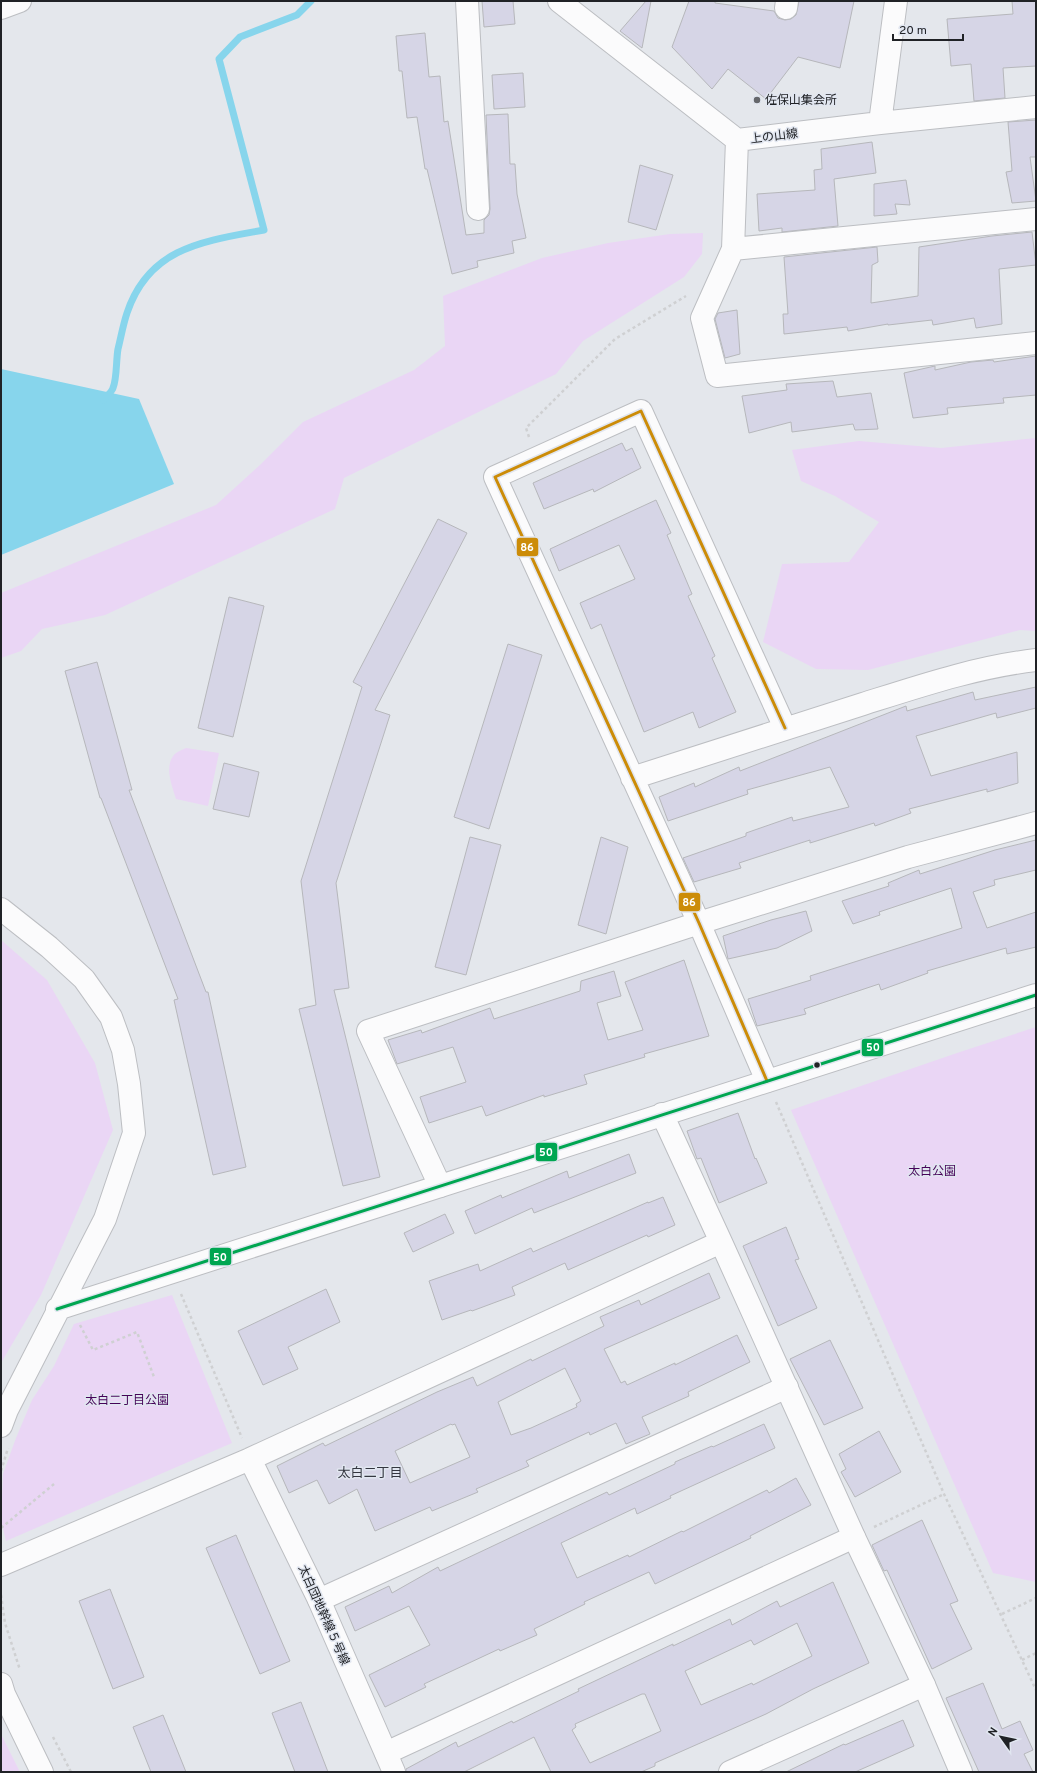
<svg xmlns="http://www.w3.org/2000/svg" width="1037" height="1773" font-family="Overpass,'Noto Sans JP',sans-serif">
<rect width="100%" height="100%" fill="#e4e7ec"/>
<path fill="#ead6f5" d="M703 233 702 254 684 277 583 341 556 374 344 478 335 509 105 615 42 629 21 651 1 658V593L216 505 261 464 303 422 414 370 445 346 443 296 542 258 608 243 670 234Z
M1036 438V631L1020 630 868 670 816 669 763 642 782 564 849 562 879 522 835 496 801 481 792 450 859 441 941 448Z
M186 748 219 753 208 806 176 799C172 786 164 767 174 755 176 752 182 750 186 748Z
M1 940 47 980 95 1063 113 1130 41 1295 1 1363Z
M1036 1027V1582L993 1573 791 1110 957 1053Z
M172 1295 232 1443 6 1541 1 1520 3 1474 16 1438 32 1400 54 1366 74 1324Z
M1 1734 20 1772H1Z"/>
<path fill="#87d5ec" d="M1 369 139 399 174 484 1 555Z"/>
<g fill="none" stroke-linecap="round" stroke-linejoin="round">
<path stroke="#87d5ec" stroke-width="7" d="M104 400C106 396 112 392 113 388 117 379 116 360 118 349 121 337 123 325 127 313 149 247 204 241 264 230L219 59 240 37 297 15 311 1"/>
</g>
<path fill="#d6d5e6" stroke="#b6b7bb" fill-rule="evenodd" d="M482 1H513L515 24 484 27Z
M646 1H651L642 48 620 31Z
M689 1H715V3L774 11 778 18 785 20 791 19 796 15 799 1H854L840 68 798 57 766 99 728 69 712 89 672 47Z
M1012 1H1036V66L1003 68 1005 98 974 101 971 64 951 66 947 19 1013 14Z
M425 33 429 77 440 76 444 122 448 121 466 235 484 233V220L489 215 490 209 486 115 508 114 510 164H515L517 194 526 238 512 241 514 253 477 261 478 267 452 274 427 169H425L417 117 407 118 402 71H399L396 36Z
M523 73 525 107 494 109 492 75Z
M1036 120V157H1030L1036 201 1012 203 1006 172 1012 171 1008 122Z
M872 142 876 173 834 179 838 226 782 232V228L759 231 757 194 815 190 814 170 822 169 821 149Z
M640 165 673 175 656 230 628 222Z
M906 180 910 205 895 204 897 214 874 216V184Z
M1032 232 1036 265 999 269 1002 324 976 328 974 318 933 325 932 320 888 325V324L848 331 847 327 784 334 783 314H788L784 257 877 247 878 262 872 265 871 303 918 296 919 247 992 236Z
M737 310 740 354 725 358 715 319 718 313Z
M1036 356V395L1003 398 1004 403 947 408 948 414 913 418 904 373 935 366V370L971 362 993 360 994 362Z
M833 381 837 397 871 393 878 429 855 430 853 424 792 432 791 422 749 433 742 396 787 390 786 384Z
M622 443 626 451 632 448 641 468 594 492 593 489 544 509 533 483Z
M656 500 671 533 667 535 692 594 688 596 715 656 712 658 736 712 699 728 693 712 644 732 601 624 591 629 580 603 635 579 619 545 559 571 550 549Z
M438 519 467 533 375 710 390 715 336 883 349 988 334 990 380 1177 343 1186 299 1009 316 1005 301 881 362 687 353 682Z
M229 597 264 606 233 737 198 728Z
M508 644 542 655 489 829 454 817Z
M97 662 132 790H129L206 992H208L246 1167 213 1175 174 1000 178 999 101 798H100L65 671Z
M1036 687V708L997 718 996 713 916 736 931 776 1017 752 1018 783 987 792V789L909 809 911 813 875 826 874 823 810 843V840L739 863 741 868 694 882 683 858 746 836V833L792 817 793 821 849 807 830 767 747 790 748 794 668 821 659 797 694 783 695 787 739 767 740 771 906 706 907 711 973 692 975 700Z
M224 763 259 772 249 817 213 809Z
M470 837 501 845 466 975 435 967Z
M601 837 628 847 606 934 578 925Z
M1036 840V870L994 880 995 885 973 892 987 928 1036 912V947L1007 954 1006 948 927 971 928 973 881 990 879 984 804 1009 806 1014 757 1026 748 999 811 980 810 976 962 928 951 888 879 912 880 915 853 924 842 901 889 886 888 883 919 870 920 874 995 850Z
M806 911 812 931 777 948 728 959 723 936 771 920Z
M684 960 709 1036 644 1054 645 1057 584 1075 587 1084 544 1097V1095L486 1116 482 1106 429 1123 420 1097 466 1082 453 1047 397 1064 388 1040 421 1030 422 1033 490 1008 494 1019 580 991 581 981 614 971 621 996 597 1003 608 1040 643 1030 625 982Z
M738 1113 755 1159 756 1158 767 1183 719 1203 701 1158 697 1159 687 1131Z
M629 1154 636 1173 534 1213 532 1208 475 1234 465 1211 501 1195 502 1198 567 1171 569 1178Z
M663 1197 675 1225 648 1237 647 1235 568 1270 565 1263 512 1287 515 1295 472 1311 471 1310 442 1320 429 1281 478 1264 480 1271 531 1248 533 1252 648 1202V1203Z
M445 1214 454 1233 413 1252 404 1233Z
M786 1227 799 1259 795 1260 817 1308 778 1326 743 1246Z
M709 1273 720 1298 604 1349 621 1383 625 1381 627 1385 675 1363V1365L737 1335 750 1362 688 1392 689 1396 642 1417 650 1434 626 1444 616 1423 590 1435 589 1432 526 1461 529 1466 476 1489 478 1492 432 1511 430 1507 375 1531 357 1489 329 1504 317 1480 289 1493 277 1466 323 1443 325 1446 437 1392 473 1377 477 1386 531 1359 532 1361 604 1326 600 1317 639 1300 641 1305ZM565 1368 581 1401 576 1404 577 1407 531 1428 511 1435 498 1402ZM451 1424 452 1425 455 1424 470 1457 410 1483 395 1451Z
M326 1289 340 1322 288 1347 298 1369 263 1385 238 1331Z
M830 1340 863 1408 824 1425 790 1359Z
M764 1424 775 1448 670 1496 671 1498 637 1514 635 1508 561 1543 577 1578 628 1555 629 1557 682 1531 683 1532 767 1490 769 1493 796 1478 811 1505 750 1536 751 1538 655 1584 649 1572 584 1602 585 1604 534 1629 537 1635 500 1651 499 1649 424 1684 426 1687 385 1707 369 1675 430 1645 409 1606 355 1631 345 1607 389 1586 392 1593 438 1567 440 1571 607 1492 609 1495 675 1464V1462L712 1446 713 1447Z
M879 1431 901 1472 855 1497 841 1472 846 1469 839 1454Z
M922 1520 958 1601 950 1604 972 1649 932 1669 887 1570 884 1571 872 1545Z
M236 1535 290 1661 260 1674 206 1548Z
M833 1582 869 1663 813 1689 766 1714 655 1763V1766L641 1772H551L534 1737 464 1772H406V1769L456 1742 458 1747 512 1721 513 1723 579 1691 578 1689 673 1644V1646L730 1619 732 1625 777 1601 780 1607ZM797 1623 812 1656 753 1685 752 1683 701 1705 685 1671 751 1640 754 1645ZM642 1694H645L661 1731 590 1763 572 1730 576 1727 575 1724Z
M110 1589 144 1677 113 1689 79 1601Z
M983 1683 1002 1729 1020 1721 1033 1750 1024 1754 1033 1772H979L946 1698Z
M301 1702 328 1772H295L272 1713Z
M163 1715 186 1772H151L133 1727Z
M903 1720 914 1746 855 1772H786L844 1744 845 1745Z"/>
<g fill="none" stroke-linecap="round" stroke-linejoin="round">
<g stroke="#bcbec2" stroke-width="24">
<path id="minor" d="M467 1 478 209
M559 1 737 140 880 123 1036 107
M786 8 787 1
M880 123 896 1
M737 140 733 249 702 318 717 376 1036 343
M733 249 1036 219
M632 778C709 753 786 728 863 704 920 686 976 667 1036 660
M767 1081 699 923 495 477 641 411 785 728
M440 1186 368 1031 699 923 908 857 1036 823
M319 1600 787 1387
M386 1753 854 1537
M730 1772 924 1685"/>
</g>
<g stroke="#bcbec2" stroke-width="24">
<path id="tertiary" d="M1 8 20 1
M1 909 49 947 84 979 111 1017 123 1050 129 1084 134 1133 105 1219 7 1410 1 1426
M662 1114 721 1242 854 1537 924 1685 961 1772
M57 1309 1036 995
M250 1459 319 1600 394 1772
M1 1565 250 1459 721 1242
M1 1684 4 1694 42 1772"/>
</g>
<path stroke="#cfd0d2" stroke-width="2.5" stroke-dasharray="3 3" stroke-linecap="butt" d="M529 437 526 428 615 339 686 296
M776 1102 944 1494 1036 1690
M181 1294 242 1438
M80 1325 93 1350 137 1332 154 1377
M1 1471 8 1448
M874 1527 944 1494
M1 1528 54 1484
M1 1595 5 1623 20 1670
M1002 1614 1036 1598
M1022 1660 1036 1653
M53 1737 71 1772"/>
<use href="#minor" stroke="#fbfbfc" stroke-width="22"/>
<use href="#tertiary" stroke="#fbfbfc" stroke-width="22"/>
<g stroke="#e1e6f0" stroke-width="6">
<path id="bus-1" d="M767 1081 699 923 495 477 641 411 785 728"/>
</g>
<g stroke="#e1e6f0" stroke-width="6">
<path id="bus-2" d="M57 1309 1036 995"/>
</g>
<use href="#bus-1" stroke="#cc8c08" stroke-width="3"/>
<use href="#bus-2" stroke="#00a651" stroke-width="3"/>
</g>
<circle fill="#65676b" stroke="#e1e6f0" stroke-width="1.5" cx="757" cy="100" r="4"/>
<circle fill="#202226" stroke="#e1e6f0" stroke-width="1.5" cx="817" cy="1065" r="3.5"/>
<g text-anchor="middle" stroke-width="3" stroke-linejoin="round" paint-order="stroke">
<g font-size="12" fill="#202226" stroke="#e1e6f0" text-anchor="start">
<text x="765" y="104">佐保山集会所</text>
</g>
<g font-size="12" fill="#202226" stroke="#e1e6f0">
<text transform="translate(774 136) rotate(-7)" y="4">上の山線</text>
<text transform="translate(324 1615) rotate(66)" y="4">太白団地幹線５号線</text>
</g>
<g font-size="12" fill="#460359" stroke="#e1e6f0">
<text x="932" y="1175">太白公園</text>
<text x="127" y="1404">太白二丁目公園</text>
</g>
<g font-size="13" fill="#343740" stroke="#e1e6f0">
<text x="370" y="1477">太白二丁目</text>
</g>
</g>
<g stroke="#e1e6f0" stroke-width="1.5">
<rect x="516" y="537" width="23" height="20" rx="4" fill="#cc8c08"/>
<rect x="678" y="892" width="23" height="20" rx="4" fill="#cc8c08"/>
<rect x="861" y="1038" width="23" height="19" rx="4" fill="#00a651"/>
<rect x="535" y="1142" width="23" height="20" rx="4" fill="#00a651"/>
<rect x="209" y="1247" width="23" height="19" rx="4" fill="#00a651"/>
</g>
<g font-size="11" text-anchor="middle" font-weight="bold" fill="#fff">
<text x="527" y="551">86</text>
<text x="689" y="906">86</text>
<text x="873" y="1051">50</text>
<text x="546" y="1156">50</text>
<text x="220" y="1261">50</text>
</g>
<rect width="1037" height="1773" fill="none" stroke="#202226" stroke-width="4"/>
<g transform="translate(1001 1737) rotate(303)" stroke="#e1e6f0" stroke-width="3" paint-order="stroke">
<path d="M0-3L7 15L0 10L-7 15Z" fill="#202226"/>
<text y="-6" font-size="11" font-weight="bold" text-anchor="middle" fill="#202226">N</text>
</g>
<path d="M893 34v6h70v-6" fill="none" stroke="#202226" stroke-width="2"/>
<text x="899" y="34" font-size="12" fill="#202226" stroke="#e1e6f0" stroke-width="3" paint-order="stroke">20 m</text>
</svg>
